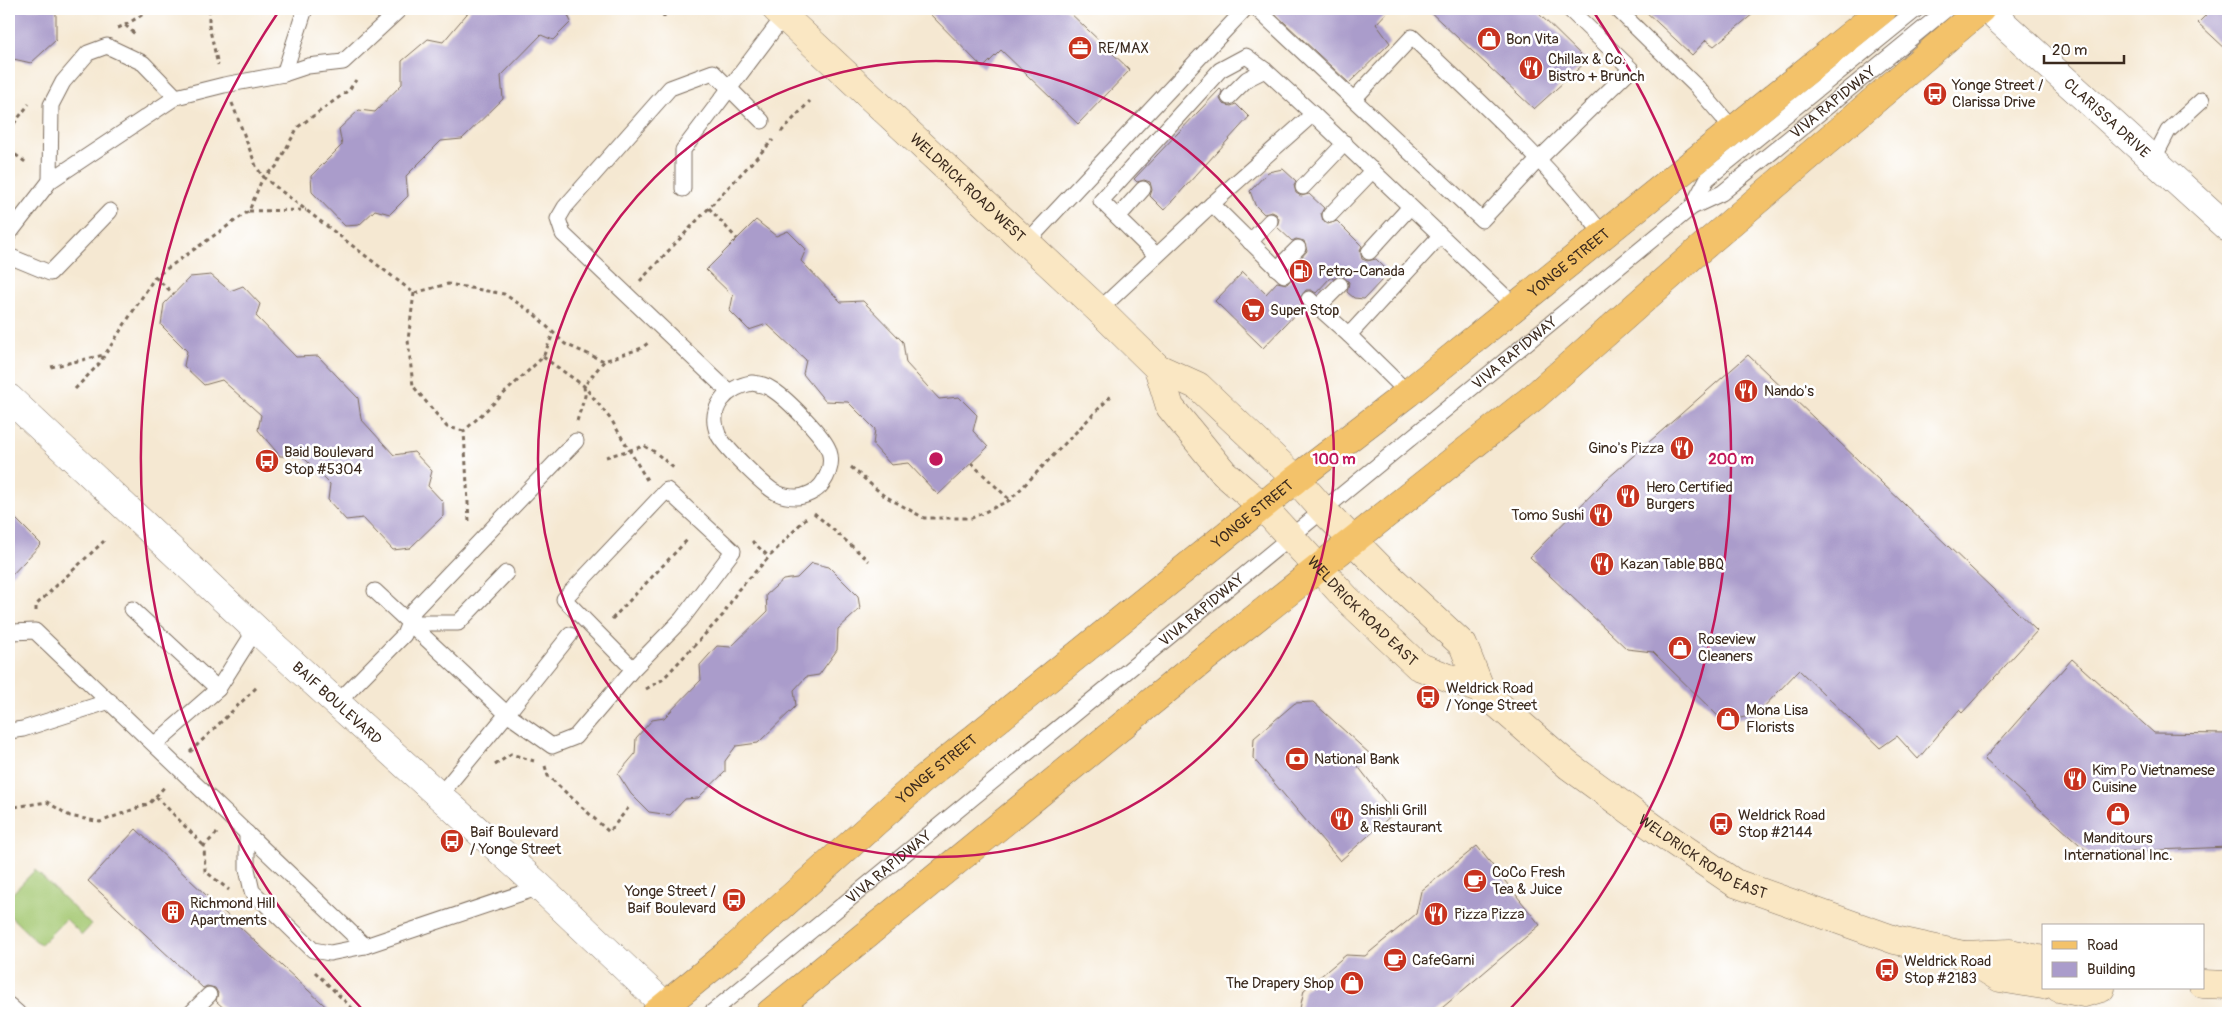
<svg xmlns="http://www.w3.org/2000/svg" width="2237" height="1022" font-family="Pangolin,sans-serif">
<rect width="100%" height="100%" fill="#fff"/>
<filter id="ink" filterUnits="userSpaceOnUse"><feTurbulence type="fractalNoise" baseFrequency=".02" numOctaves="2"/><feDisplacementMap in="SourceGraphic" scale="10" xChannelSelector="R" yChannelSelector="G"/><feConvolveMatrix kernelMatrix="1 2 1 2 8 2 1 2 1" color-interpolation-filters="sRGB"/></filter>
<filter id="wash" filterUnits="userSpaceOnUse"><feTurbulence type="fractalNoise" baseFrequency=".0096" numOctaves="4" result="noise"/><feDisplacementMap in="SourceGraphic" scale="20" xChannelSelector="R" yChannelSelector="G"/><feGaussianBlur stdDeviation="1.12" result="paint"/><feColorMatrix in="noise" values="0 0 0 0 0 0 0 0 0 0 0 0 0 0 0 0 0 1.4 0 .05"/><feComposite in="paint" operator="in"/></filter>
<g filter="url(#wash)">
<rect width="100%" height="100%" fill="#f5e8d2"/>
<path fill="#a3c770" stroke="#6f7847" d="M35 870 91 925 82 935 66 919 40 945 9 915V897Z"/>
<g id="blocks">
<path fill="#aa9ccb" d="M9 9H56V40L31 63 9 58Z
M471 9H565L571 22 553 40 541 35 501 76 503 99 462 139 441 141 406 176 408 196 390 214 375 210 359 225 345 226 312 192 311 176 342 145 339 129 359 110 375 112 402 84V61L428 39 443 42Z
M925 9H1066L1130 70 1078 124 1001 50 983 68Z
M1270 9H1390L1376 24 1390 43 1349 83Z
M1427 9H1534L1587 61 1534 109Z
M1643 9H1759L1714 46 1706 40 1692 55Z
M2212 9H2228V51L2198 23Z
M1220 89 1222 91 1220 99 1223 104 1231 106 1236 104 1249 117 1164 210 1150 196 1152 190 1150 182 1144 180 1137 182 1134 179Z
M1283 169 1296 181 1294 185 1296 193 1301 196 1309 194 1324 208 1321 213 1323 221 1328 224 1337 221 1362 246 1360 250 1362 259 1367 261 1376 259 1384 267 1383 279 1364 299 1354 298 1347 292 1349 282 1342 276 1333 279 1331 277 1316 293 1311 290H1306L1300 298 1303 306 1263 348 1215 301 1243 272 1266 294 1277 282 1287 284 1293 277 1291 269 1307 251 1304 241 1296 239 1292 241 1277 227 1279 219 1276 214 1272 212 1264 214 1255 205 1250 191 1268 172Z
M756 220 776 236 788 231 806 249 801 261 841 302 863 301 903 342 906 363 939 399 959 397 977 415 973 431 988 447 938 495 908 463 891 465 873 445 875 429 848 402 825 401 803 374 806 360 767 324 749 330 730 311 733 296 706 270Z
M211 275 230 291 243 286 260 304 256 316 296 357 318 356 358 398 361 419 394 455 414 452 432 471 428 486 443 502V516L410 548 393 550 363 518 346 520 328 500 330 484 303 457 280 456 258 430 261 415 222 380 204 385 184 366 187 351 161 325 164 304 190 277Z
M1748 355 2037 631 1962 713 1959 710 1918 759 1897 736 1880 748 1799 670 1757 714 1724 722 1653 652 1627 649 1530 557 1607 479Z
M9 512 41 544 9 578Z
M812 563 829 567 858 596 860 609 838 629 837 650 819 675 806 677 794 690 796 706 758 743 736 746 725 761V772L698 798 685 799 670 815 649 812 631 794 618 774 635 754 636 738 652 720 664 718 701 680 700 665 717 646 731 647 767 612 766 595 783 580 797 578Z
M2072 659 2154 733 2228 734V847L2089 853 1984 759Z
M1313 702 1371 755 1357 765 1394 813 1340 861 1253 758 1254 738 1295 703Z
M136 829 258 944 333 1013H229L216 1001 218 993 215 988 207 986 203 988 88 881Z
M1477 846 1540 925 1436 1013H1299L1304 990 1346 955 1365 956 1416 914 1421 891Z"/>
</g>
</g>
<g filter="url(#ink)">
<use href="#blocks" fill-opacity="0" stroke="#7c6c5d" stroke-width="1"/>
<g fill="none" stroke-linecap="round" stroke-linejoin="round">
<g stroke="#7c6c5d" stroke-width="17">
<g id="lane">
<path d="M1257 9 1482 220 1539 159 1631 69 1569 9"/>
<path d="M1617 9 1697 87 1733 129"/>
<path d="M284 74 305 9"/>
<path d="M1229 97 1247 79 1265 70"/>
<path d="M1354 99 1412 37C1478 100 1547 161 1603 235"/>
<path d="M2153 160 2168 131 2202 100"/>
<path d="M50 181 51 105 63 82 88 53 107 46 143 63 176 97"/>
<path d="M1303 187 1345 143"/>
<path d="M683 189V150L784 16"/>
<path d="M1212 204 1284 275"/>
<path d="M1692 207 1707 179 1917 9"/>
<path d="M1330 215 1373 170"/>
<path d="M1118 217 1143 189"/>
<path d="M9 234 50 181 176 97 224 85 284 74 308 66 343 62 400 9"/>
<path d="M1250 242 1270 221"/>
<path d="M1026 243 1245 9"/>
<path d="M1369 252 1410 207"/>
<path d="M1156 255 1101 201 1220 70 1246 56 1265 70 1313 114"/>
<path d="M9 256 50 273 110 211"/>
<path d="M1277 269 1298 248"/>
<path d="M1309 299 1349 335"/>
<path d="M1318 307 1340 285"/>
<path d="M1099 310 1212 204 1313 114 1515 306"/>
<path d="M752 383C760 384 766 385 773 390 787 399 825 437 829 451 833 463 829 474 822 484 817 491 805 497 796 497 789 497 783 496 777 493 766 488 722 445 718 434 707 408 727 387 752 383Z"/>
<path d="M728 391 563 234 558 219 565 207 670 88 713 72 762 121"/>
<path d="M1408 393 1349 335 1440 236"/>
<path d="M375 591 507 714 570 635"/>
<path d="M132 609 218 689"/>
<path d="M409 623H458L506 573"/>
<path d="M9 635 12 632 35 631 365 946 540 887"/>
<path d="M337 703 404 635 414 610 576 441"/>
<path d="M9 731 23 729 110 701"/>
<path d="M155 744 218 689 256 629"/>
<path d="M439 796 507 714 552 746 575 737 633 669 681 620 733 551 667 490 564 599 633 669"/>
<path d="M247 833V869L252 891 313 950 330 953 365 946"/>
<path d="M9 1005 18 1013"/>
<path d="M191 1013 209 995"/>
<path id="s1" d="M711 1013 1692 207 1722 193 1947 9"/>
</g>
</g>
<g stroke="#7c6c5d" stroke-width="29">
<g id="street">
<path id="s2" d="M1987 9 2228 228"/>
<path id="s3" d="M9 398 275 647 540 887 673 1013"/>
</g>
</g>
<g stroke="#7c6c5d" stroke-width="29">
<g id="secondary">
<path id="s4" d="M776 9 1099 310 1158 368 1198 386 1296 479 1324 511 1381 569 1463 645 1481 690"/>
<path id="s5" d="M1158 368 1170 407 1224 473 1263 507 1346 598 1418 666 1481 690 1569 766 1661 833 1735 883 1895 940 1963 955 2010 953 2043 960"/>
<path d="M1963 955 2000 978 2043 985"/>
<path d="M2203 984 2228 985"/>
<path d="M2059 988 2084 993 2101 988"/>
</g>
</g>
<g stroke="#7c6c5d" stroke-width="29">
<g id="primary">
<path id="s6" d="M656 1013 728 954 920 782 1296 479 1408 393 1883 9"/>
<path d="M770 1013 1204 659 1535 396 1698 251 1981 9"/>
</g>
</g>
<path stroke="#7c6c5d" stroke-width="3" stroke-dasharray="4 4" stroke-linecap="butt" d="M209 9V26L218 65
M657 9 665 17
M125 25 152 9
M118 28 125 25 137 36
M232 103 256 166 263 177 414 293 448 284 504 294 533 313 565 344 604 361 642 348 649 342
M9 130 29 104
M781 132 810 101
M9 150 28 164
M709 208 737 239
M249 211 306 210
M155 277 174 294
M640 281 773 140
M414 293 408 340 413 386 447 427 464 431
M543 357 584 386 612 421 647 480
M51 367 104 355
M75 389 99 364 155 277 249 211 263 177 276 167 298 127 349 90 356 80
M577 421 585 396 584 386 604 361
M606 457 644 446 655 452 676 470
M971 463 1010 500
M851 467 883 495 924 518H972L1010 500 1113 394
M814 513 869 561
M469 521 464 431 543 357 553 334
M752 541 769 557
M36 611V605L104 541
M612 619 689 538
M646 689 662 680 723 615 738 590 806 518
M190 752 258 686
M495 765 511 754 534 761
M545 766 548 776 609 832 629 807
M156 796 204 846
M9 802 14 807 47 802 70 816 100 822 150 803 166 785
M217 833 204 846 205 871 229 890
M315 972 357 1013"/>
<use href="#lane" stroke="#fff" stroke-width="15"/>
<use href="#street" stroke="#fff" stroke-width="28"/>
<use href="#secondary" stroke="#fae7c3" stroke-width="28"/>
<use href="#primary" stroke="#f3c26a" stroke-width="28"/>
</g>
</g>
<g fill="none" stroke="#c2185b" stroke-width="2.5">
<circle cx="936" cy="459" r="398"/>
<path d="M364 1011A795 795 0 0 1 277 14M1595 14A795 795 0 0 1 1508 1011"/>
</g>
<defs>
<g id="shop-disc" transform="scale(1.25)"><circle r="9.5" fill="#c8321e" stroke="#fff"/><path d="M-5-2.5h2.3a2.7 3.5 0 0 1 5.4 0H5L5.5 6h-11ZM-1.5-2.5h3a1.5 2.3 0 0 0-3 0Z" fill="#fff"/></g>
<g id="office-disc" transform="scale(1.25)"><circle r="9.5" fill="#c8321e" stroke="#fff"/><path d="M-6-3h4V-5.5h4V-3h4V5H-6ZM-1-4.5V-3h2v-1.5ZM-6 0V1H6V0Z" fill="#fff"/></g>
<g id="restaurant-disc" transform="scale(1.25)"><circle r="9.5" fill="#c8321e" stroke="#fff"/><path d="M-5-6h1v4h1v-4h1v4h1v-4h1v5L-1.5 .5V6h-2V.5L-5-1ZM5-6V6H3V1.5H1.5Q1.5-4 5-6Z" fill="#fff"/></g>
<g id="bus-disc" transform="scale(1.25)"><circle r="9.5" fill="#c8321e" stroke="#fff"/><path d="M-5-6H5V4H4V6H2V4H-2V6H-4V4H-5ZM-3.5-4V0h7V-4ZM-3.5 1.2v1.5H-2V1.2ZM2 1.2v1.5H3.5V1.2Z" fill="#fff"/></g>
<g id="fuel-disc" transform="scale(1.25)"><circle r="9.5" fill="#c8321e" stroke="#fff"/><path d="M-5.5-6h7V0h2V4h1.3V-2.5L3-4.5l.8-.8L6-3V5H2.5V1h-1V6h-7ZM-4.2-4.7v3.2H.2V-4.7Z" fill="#fff"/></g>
<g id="supermarket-disc" transform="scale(1.25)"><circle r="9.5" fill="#c8321e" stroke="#fff"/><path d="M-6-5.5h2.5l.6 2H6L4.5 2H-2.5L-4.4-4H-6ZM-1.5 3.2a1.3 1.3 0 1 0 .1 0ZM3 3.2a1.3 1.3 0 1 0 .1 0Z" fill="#fff"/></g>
<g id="bank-disc" transform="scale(1.25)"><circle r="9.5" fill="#c8321e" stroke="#fff"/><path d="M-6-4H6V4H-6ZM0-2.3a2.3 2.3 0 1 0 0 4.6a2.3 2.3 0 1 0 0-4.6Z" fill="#fff"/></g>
<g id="cafe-disc" transform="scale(1.25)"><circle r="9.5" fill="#c8321e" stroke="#fff"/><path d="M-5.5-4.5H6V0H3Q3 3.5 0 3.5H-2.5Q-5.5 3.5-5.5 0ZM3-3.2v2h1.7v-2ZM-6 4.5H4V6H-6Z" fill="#fff"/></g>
<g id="building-disc" transform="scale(1.25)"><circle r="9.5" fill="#c8321e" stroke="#fff"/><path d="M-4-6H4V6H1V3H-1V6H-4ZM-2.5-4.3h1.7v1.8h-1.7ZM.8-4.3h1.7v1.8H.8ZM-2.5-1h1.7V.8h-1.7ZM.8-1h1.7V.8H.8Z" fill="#fff"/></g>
</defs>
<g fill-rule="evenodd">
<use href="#shop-disc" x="1489" y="39"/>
<use href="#office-disc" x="1080" y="48"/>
<use href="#restaurant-disc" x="1531" y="68"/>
<use href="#bus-disc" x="1935" y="94"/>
<use href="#fuel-disc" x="1301" y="271"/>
<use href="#supermarket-disc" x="1253" y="310"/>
<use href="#restaurant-disc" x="1746" y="391"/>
<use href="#restaurant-disc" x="1682" y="448"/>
<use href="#bus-disc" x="267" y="461"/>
<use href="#restaurant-disc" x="1628" y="496"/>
<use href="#restaurant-disc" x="1601" y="515"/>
<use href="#restaurant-disc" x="1602" y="564"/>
<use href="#shop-disc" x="1680" y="648"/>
<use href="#bus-disc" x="1428" y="697"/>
<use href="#shop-disc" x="1728" y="719"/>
<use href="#bank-disc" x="1297" y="759"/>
<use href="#restaurant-disc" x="2075" y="779"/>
<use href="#shop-disc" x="2118" y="814"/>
<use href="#restaurant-disc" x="1342" y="819"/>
<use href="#bus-disc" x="1721" y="824"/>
<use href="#bus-disc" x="452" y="841"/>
<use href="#cafe-disc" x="1475" y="881"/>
<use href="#bus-disc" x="734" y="900"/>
<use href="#building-disc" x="173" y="912"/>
<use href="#restaurant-disc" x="1436" y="914"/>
<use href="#cafe-disc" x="1395" y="960"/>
<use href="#bus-disc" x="1887" y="970"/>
<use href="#shop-disc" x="1352" y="983"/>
</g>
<g text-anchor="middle" stroke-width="5" stroke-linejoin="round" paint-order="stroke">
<g font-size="15" fill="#3b2a1e" stroke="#fff" text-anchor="start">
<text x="1506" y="44">Bon Vita</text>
<text x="1098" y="53">RE/MAX</text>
<text x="1548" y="64">Chillax &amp; Co.<tspan x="1548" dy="17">Bistro + Brunch</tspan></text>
<text x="1952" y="90">Yonge Street /<tspan x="1952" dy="17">Clarissa Drive</tspan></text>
<text x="1318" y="276">Petro-Canada</text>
<text x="1270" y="315">Super Stop</text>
<text x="1764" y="396">Nando's</text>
<text x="1664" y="453" text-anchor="end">Gino's Pizza</text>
<text x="284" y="457">Baid Boulevard<tspan x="284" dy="17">Stop #5304</tspan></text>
<text x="1646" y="492">Hero Certified<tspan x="1646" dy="17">Burgers</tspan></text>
<text x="1584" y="520" text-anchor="end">Tomo Sushi</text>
<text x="1620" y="569">Kazan Table BBQ</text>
<text x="1698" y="644">Roseview<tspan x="1698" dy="17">Cleaners</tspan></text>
<text x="1446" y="693">Weldrick Road<tspan x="1446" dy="17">/ Yonge Street</tspan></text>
<text x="1746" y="715">Mona Lisa<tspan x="1746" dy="17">Florists</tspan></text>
<text x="1314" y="764">National Bank</text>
<text x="2092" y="775">Kim Po Vietnamese<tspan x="2092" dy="17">Cuisine</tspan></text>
<text x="1360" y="815">Shishli Grill<tspan x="1360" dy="17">&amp; Restaurant</tspan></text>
<text x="1738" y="820">Weldrick Road<tspan x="1738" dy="17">Stop #2144</tspan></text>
<text x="470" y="837">Baif Boulevard<tspan x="470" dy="17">/ Yonge Street</tspan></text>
<text x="2118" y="843" text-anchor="middle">Manditours<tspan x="2118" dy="17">International Inc.</tspan></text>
<text x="1492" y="877">CoCo Fresh<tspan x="1492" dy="17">Tea &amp; Juice</tspan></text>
<text x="716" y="896" text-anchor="end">Yonge Street /<tspan x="716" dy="17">Baif Boulevard</tspan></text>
<text x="190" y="908">Richmond Hill<tspan x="190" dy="17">Apartments</tspan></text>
<text x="1454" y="919">Pizza Pizza</text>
<text x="1412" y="965">CafeGarni</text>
<text x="1904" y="966">Weldrick Road<tspan x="1904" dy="17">Stop #2183</tspan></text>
<text x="1334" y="988" text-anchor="end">The Drapery Shop</text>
</g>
<g font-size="15" fill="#3b2a1e" stroke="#fff">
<text dy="5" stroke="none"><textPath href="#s1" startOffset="1446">VIVA RAPIDWAY</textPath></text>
<text dy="5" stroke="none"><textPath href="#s2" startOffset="162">CLARISSA DRIVE</textPath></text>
<text dy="5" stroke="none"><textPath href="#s4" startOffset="262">WELDRICK ROAD WEST</textPath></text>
<text dy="5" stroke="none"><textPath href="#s6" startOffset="1182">YONGE STREET</textPath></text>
<text dy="5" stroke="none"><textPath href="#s1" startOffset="1040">VIVA RAPIDWAY</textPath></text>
<text dy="5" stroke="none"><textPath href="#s6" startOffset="778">YONGE STREET</textPath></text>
<text dy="5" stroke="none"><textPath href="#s1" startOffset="635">VIVA RAPIDWAY</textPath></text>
<text dy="5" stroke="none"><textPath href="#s5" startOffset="322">WELDRICK ROAD EAST</textPath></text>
<text dy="5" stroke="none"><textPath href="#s3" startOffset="448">BAIF BOULEVARD</textPath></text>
<text dy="5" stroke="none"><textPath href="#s6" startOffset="372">YONGE STREET</textPath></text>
<text dy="5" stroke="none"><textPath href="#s5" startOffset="746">WELDRICK ROAD EAST</textPath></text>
<text dy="5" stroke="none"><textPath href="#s1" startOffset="230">VIVA RAPIDWAY</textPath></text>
</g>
</g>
<circle cx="936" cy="459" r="8" fill="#c2185b" stroke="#fff" stroke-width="2.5"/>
<g font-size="15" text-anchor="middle" font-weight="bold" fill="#c2185b" stroke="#fff" stroke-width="5" stroke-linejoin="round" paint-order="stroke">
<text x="1334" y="464">100 m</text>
<text x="1731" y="464">200 m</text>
</g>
<rect width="2237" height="1022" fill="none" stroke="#fff" stroke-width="30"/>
<rect x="2042" y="924" width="162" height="65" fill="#ffffff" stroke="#b1aaa5"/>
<rect x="2052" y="941" width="25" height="8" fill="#f3c26a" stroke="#b1aaa5"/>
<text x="2087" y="950" font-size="15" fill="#3b2a1e">Road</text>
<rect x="2052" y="962" width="25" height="15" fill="#aa9ccb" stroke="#b1aaa5"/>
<text x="2087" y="974" font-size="15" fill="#3b2a1e">Building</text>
<path d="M2044 55v8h80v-8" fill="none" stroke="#3b2a1e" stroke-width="2.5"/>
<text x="2052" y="55" font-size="15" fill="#3b2a1e" stroke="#ffffff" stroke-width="4" paint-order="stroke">20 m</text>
</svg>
